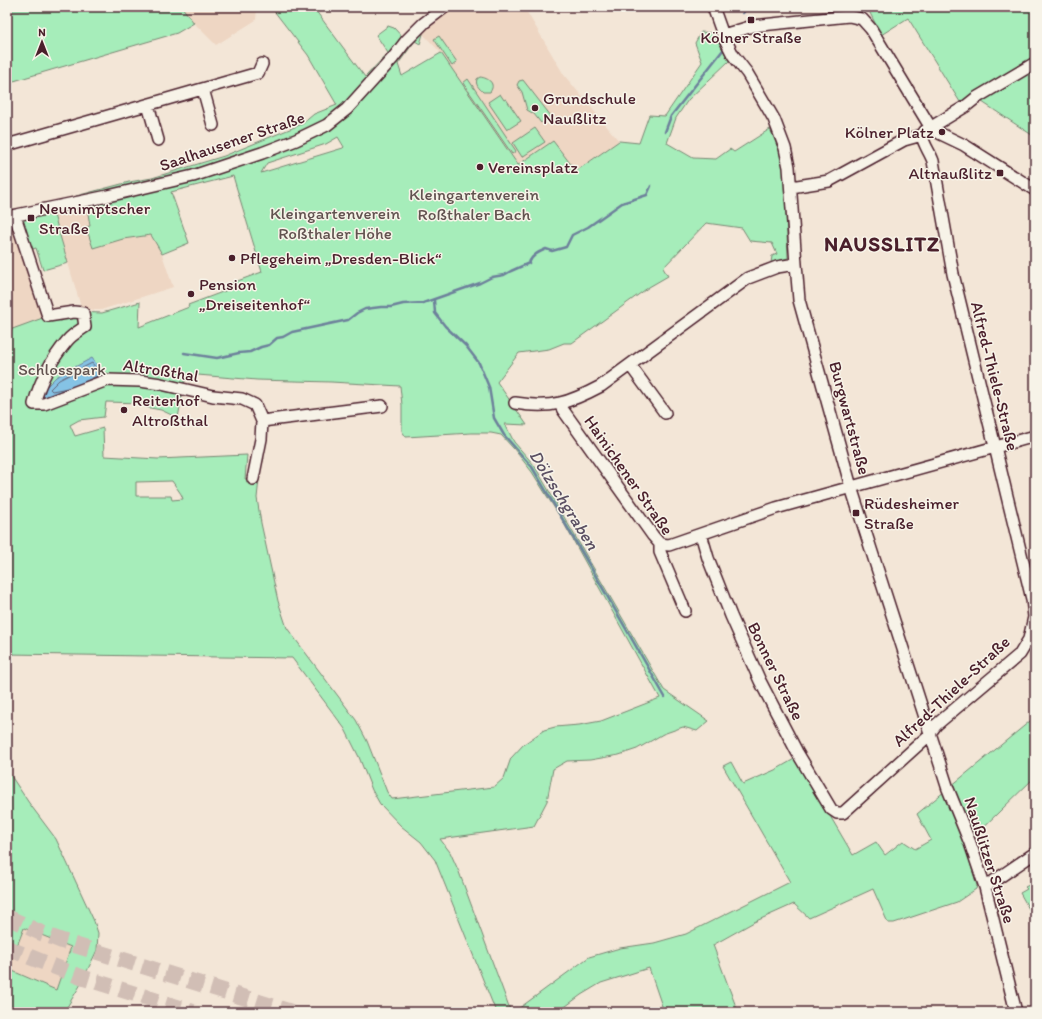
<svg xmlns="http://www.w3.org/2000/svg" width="1042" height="1019" font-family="Itim,sans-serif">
<rect width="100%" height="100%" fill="#f3e6d7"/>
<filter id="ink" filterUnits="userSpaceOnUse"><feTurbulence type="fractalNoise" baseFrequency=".025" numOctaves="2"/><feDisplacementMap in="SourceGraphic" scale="8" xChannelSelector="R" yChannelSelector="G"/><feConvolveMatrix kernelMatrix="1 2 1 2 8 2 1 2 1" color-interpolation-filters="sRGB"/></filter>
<g filter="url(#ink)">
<path fill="#eed6c3" d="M182 7H257L256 20 216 45 194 23Z
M445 7H524L564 75 619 141 575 171 518 165 441 53 423 34 424 23Z
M87 207 90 226 86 227 123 239 151 235 162 254 173 287 101 310H94L81 307 54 215Z
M7 225 13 227 48 326 7 401Z
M24 928 72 947 56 990 8 969Z"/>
<path fill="#a6edba" stroke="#788672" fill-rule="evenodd" d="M7 7H182L194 23 177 33 7 83Z
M271 7H313L365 77 388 53 376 35 388 26 394 28 406 41 424 23 423 34 420 44 415 41 398 64 402 76 441 53 518 165 553 141 576 171 619 141 639 143 649 115 665 116 702 62 695 43 701 32 714 33 729 61 688 100 676 118 667 143 693 158 716 159 730 149 734 152 770 129 779 150 784 171 788 258 771 263 772 256 777 254 772 243 750 241 742 228 706 223 663 268 668 276 649 287 572 343H564L549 349 519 353 497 382 527 425 505 424 514 442 534 465 664 690 709 721 697 731 683 727 663 734 637 749 619 755 590 760 567 761 553 769 547 801 534 826 440 839 450 852 459 872 511 1012H496L435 860 421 842 401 826 380 804 372 790 359 757 345 729 292 658 7 654V331L48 316 74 312 102 313 140 302 139 327 189 307 188 305 233 288 232 283 262 272 233 176 171 192 189 243 162 254 151 235 123 239 93 248 86 227 90 226 86 201 76 196 129 182 152 178 224 156 302 124 314 114 337 105 308 55ZM338 137 344 147 343 148 261 173 267 163 326 144ZM186 374 257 380 331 382 400 386 402 405V431L406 437 471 433H491L501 435 514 449 532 472 562 520 660 698 601 721 579 725 555 727 544 730 524 744 511 758 504 778 494 787 392 799 387 792 367 741 356 720 287 628 278 601 261 523 257 498 260 470 264 458 257 457 253 479H245L247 455 158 459 104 456 103 428 75 436 70 425 79 420 104 417 106 402 144 403 145 407 161 410 178 418ZM172 481 181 494 183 499 172 500 171 496H136V482Z
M850 7H1035V137L976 98 960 102 908 18 881 35 868 9 850 10Z
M439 36 457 62 452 66 434 39Z
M480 77C489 78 496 84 490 92H483C479 88 475 85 477 79Z
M468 79 516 151 512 154 463 83Z
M523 80 551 116 541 123 534 114 527 110 522 92 517 85 519 81Z
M500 94 504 100 506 99 521 121 507 130 488 102Z
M535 128 545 142 522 157 513 143Z
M52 208 68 263 43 270 36 248 26 251 15 216Z
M1035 717V777L965 845 977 886 976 889 957 902 894 923H888L873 889 809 918 794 904 754 922 713 945 738 1012H664L649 968 601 983 581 995 558 1012H514L589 957 620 948 654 943 686 934 790 882 723 766 731 762 743 784 777 769 796 758 853 855 876 842 885 855 903 841 915 849 931 840 917 814Z
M7 770 29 803 56 839 94 921 98 933 97 950 81 984 64 1012 7 1011ZM24 928 71 947 56 990 8 969Z
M1029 885 1035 894V910L1034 911 1029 909 1020 893 1027 889 1025 887Z"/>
<path fill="#85c3e5" stroke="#6d819b" d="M92 358 106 377 71 391 41 398 42 391 56 377Z"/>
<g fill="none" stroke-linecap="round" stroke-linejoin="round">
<path stroke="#626175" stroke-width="1" d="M68 388 52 391 50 389 59 380 92 363 96 368 99 375 82 383"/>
<path stroke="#6d819b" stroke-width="2.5" d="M743 13 747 7
M665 132 671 116 723 50
M434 300 435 313 445 326 466 346 479 363 489 387 494 418 504 435 532 467 590 566 665 697
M184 353 217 358 239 353 250 352 261 347 269 345 277 338 283 337 292 332 348 320 357 313 365 309 381 307H391L403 304 423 303 480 283 492 277 504 275 511 271 529 263C532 255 539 252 546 249L552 251 566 247 572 235 588 227 622 203 647 195 651 186"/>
<path stroke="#d1beb5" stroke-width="16" stroke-dasharray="16 8" stroke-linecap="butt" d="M7 917 39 932 62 941 291 1012
M7 948 81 977 193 1012"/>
<g stroke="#4a1f2b" stroke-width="14">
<path id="minor" d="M713 7 723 35 733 55 747 73 760 95 774 119 785 148 789 167 796 264 799 300 851 487 948 789 970 843 985 887 1016 1012
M723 35 753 26 849 16 862 19 871 29 931 128 941 134 964 145 1035 190
M203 89 213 125
M148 105 158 140
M7 145 258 73 262 64
M791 187 829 181 904 140 922 135
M15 216 48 316 74 312 83 313 85 327C79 331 72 335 67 341 52 359 40 381 34 404H44L107 380 140 381 161 384 213 396 242 399 255 405 262 421 261 439 253 479
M7 217 108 196 193 176 262 153 296 140 327 125 347 109 393 58 406 41 424 23 445 7
M630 365 665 413
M515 403C551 409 569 403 601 386L748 278 777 267 796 264
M560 404 563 410 653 536 660 544V552L685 611
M262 421 382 406
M701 534 708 558 731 616 760 681 797 752 831 809 837 813H843L927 737 936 725 1020 654 1029 639 1034 617 1032 599 953 274 933 161C930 152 923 144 922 135L925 131 966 106 976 98 1035 63
M660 544 669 545 776 508 1035 436
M985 887 1035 853"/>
</g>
<use href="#minor" stroke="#f7f3e8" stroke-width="11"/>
</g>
</g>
<g fill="#4a1f2b" stroke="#f7f3e8" stroke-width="1.5">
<rect x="747" y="16" width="8" height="8" rx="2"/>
<circle cx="535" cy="108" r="4"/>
<circle cx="942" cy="132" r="4"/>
<circle cx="480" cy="167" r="4"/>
<rect x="996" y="169" width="8" height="8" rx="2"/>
<rect x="27" y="214" width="8" height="8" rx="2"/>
<circle cx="232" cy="258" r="4"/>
<circle cx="191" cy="294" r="4"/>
<circle cx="124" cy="410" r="4"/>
<rect x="852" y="509" width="8" height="8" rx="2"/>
</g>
<g text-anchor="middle" stroke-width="3" stroke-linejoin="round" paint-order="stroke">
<g font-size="17" fill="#4a1f2b" stroke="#f7f3e8" text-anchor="start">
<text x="751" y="43" text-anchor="middle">Kölner Straße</text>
<text x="543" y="104">Grundschule<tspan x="543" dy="20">Naußlitz</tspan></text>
<text x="934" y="138" text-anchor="end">Kölner Platz</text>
<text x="488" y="173">Vereinsplatz</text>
<text x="992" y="179" text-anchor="end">Altnaußlitz</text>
<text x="39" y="214">Neunimptscher<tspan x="39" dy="20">Straße</tspan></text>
<text x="240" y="264">Pflegeheim „Dresden-Blick“</text>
<text x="199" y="290">Pension<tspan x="199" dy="20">„Dreiseitenhof“</tspan></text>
<text x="132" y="406">Reiterhof<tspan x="132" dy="20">Altroßthal</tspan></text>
<text x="864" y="509">Rüdesheimer<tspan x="864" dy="20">Straße</tspan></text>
</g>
<g font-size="17" fill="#4a1f2b" stroke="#f7f3e8">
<text transform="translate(232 141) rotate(-19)" y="6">Saalhausener Straße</text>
<text transform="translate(161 370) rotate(9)" y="6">Altroßthal</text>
<text transform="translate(995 376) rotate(76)" y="6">Alfred-Thiele-Straße</text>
<text transform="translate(850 418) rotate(75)" y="6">Burgwartstraße</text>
<text transform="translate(629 475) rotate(55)" y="6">Hainichener Straße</text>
<text transform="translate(776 671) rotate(64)" y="6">Bonner Straße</text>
<text transform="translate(951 691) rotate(-43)" y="6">Alfred-Thiele-Straße</text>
<text transform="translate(990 860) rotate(72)" y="6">Naußlitzer Straße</text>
</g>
<g font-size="17" fill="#61524f" stroke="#f7f3e8">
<text x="474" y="200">Kleingartenverein<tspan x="474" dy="20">Roßthaler Bach</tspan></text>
<text x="335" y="219">Kleingartenverein<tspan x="335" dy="20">Roßthaler Höhe</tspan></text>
<text x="62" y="375">Schlosspark</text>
</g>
<g font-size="18" font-style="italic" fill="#5c5063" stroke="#f7f3e8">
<text transform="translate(564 500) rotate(58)" y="6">Dölzschgraben</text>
</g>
<g font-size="21" font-weight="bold" letter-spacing="1" fill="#4a1f2b" stroke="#f7f3e8">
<text x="882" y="251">NAUSSLITZ</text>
</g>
</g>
<rect width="1042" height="1019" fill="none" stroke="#f7f3e8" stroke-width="24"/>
<rect x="12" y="12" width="1018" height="995" fill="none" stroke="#4a1f2b" stroke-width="1.5" filter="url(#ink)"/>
<g transform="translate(42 42)" stroke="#f7f3e8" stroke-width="3" paint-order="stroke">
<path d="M0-3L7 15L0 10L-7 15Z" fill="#4a1f2b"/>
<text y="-6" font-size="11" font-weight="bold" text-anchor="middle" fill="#4a1f2b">N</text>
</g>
</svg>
